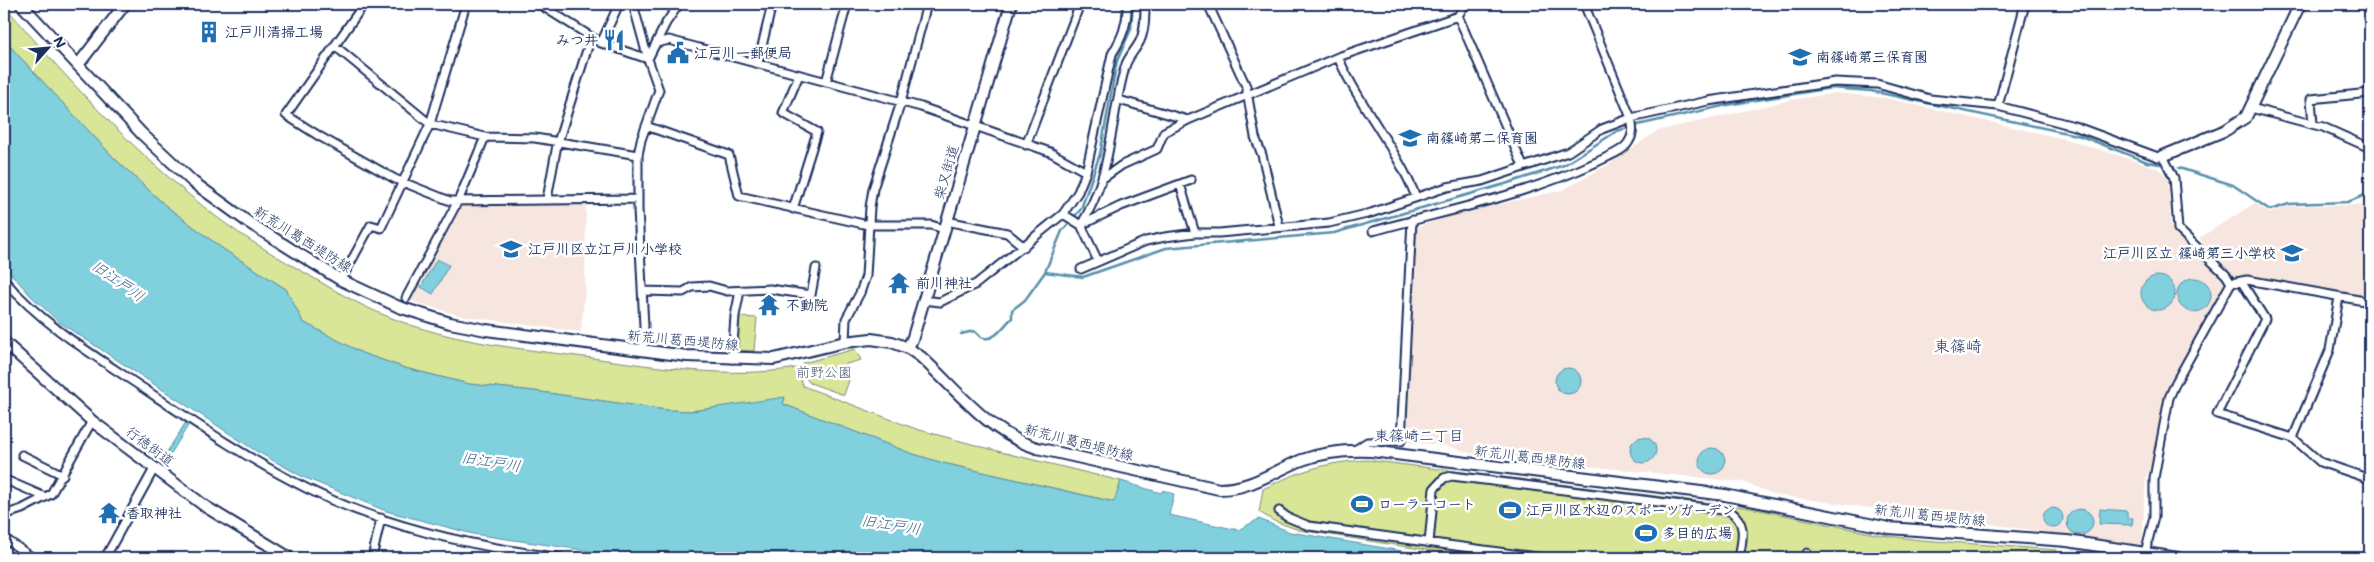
<svg xmlns="http://www.w3.org/2000/svg" width="2374" height="562" font-family="Mali,'Klee One',sans-serif">
<rect width="100%" height="100%" fill="#fff"/>
<filter id="ink" filterUnits="userSpaceOnUse"><feTurbulence type="fractalNoise" baseFrequency=".02" numOctaves="2"/><feDisplacementMap in="SourceGraphic" scale="10" xChannelSelector="R" yChannelSelector="G"/><feConvolveMatrix kernelMatrix="1 2 1 2 8 2 1 2 1" color-interpolation-filters="sRGB"/></filter>
<g filter="url(#ink)">
<path fill="#f6e6df" d="M1836 93 1885 98 2073 141 2157 168 2168 177 2171 227 2223 280 2224 289 2170 382 2152 463 2146 477 2142 545 1776 495 1743 482 1478 455 1443 445 1407 442 1414 228 1460 213 1563 190 1608 165 1657 131 1791 100Z
M464 203H586L585 289 581 332 462 316 408 300 458 209Z
M2255 203 2270 213 2290 206 2370 205V298L2244 277 2238 280 2233 278 2199 238Z"/>
<path fill="#d9e597" stroke="#7a8a7a" d="M4 5C66 78 129 147 204 207 233 231 267 251 300 270 329 287 358 305 389 317 453 343 524 349 592 358 659 367 729 379 797 368L803 386 916 429 1005 453 1121 481 1115 502 943 463 910 453 783 404 785 398 692 411 666 410 534 391 469 384 405 368 362 353 303 322 286 289 223 249 166 206 114 158 4 40Z
M739 317 757 318 754 351 736 350Z
M855 349 861 360 843 365 839 374 849 380 844 395 810 383 807 380 803 363Z
M1367 460 1751 508 1880 535 1921 540 2057 550 2056 558H1478L1299 530 1274 521 1259 512 1263 489C1299 471 1326 462 1367 460Z"/>
<path fill="#81d0de" stroke="#5890ab" d="M4 40 114 158 166 206 223 249 286 289 303 322 362 353 405 368 469 384 534 391 666 410 692 411 785 397 783 404 910 453 943 463 1114 502 1121 481 1161 493 1163 490 1174 494 1169 515 1238 530 1259 519 1290 532 1443 558H637L473 534 386 511 303 477 256 451 59 322 31 296 4 266Z
M437 259 449 265 433 294 421 287Z
M2141 293a17 17 0 1 1 34 0a17 17 0 1 1-34 0Z
M2177 295a17 17 0 1 1 34 0a17 17 0 1 1-34 0Z
M1555 381a13 13 0 1 1 26 0a13 13 0 1 1-26 0Z
M186 422 189 424 167 460 163 458Z
M1630 450a13 13 0 1 1 26 0a13 13 0 1 1-26 0Z
M1699 461a13 13 0 1 1 26 0a13 13 0 1 1-26 0Z
M2043 518a10 10 0 1 1 20 0a10 10 0 1 1-20 0Z
M2100 509 2127 511V518H2133L2132 525 2099 524Z
M2067 522a13 13 0 1 1 26 0a13 13 0 1 1-26 0Z"/>
<g fill="none" stroke-linecap="round" stroke-linejoin="round">
<path stroke="#5890ab" stroke-width="2.5" d="M2179 168 2233 185 2270 210 2289 204 2348 202 2370 193
M1045 272 1062 231 1081 209 1100 154 1117 61 1131 29 1133 4
M961 334 974 331C977 333 980 338 984 338 995 341 1004 325 1012 318V310L1025 300 1045 272 1083 277 1166 248 1334 233 1505 184 1564 165 1617 131 1642 124 1727 105 1831 88 1871 91 2081 136 2147 162 2160 164"/>
<g stroke="#1b2f5e" stroke-width="11">
<path id="street" d="M364 4 286 115 319 136 395 179 450 201 638 199
M539 4 601 43 648 59 666 23 679 4
M633 4 648 59 659 90 641 140 638 155V209L644 326 643 351
M1208 4 1246 86 1255 137 1262 155 1279 226
M1465 4 1458 16 1523 166
M601 43 619 4
M657 43 669 40 921 107 1050 152 1086 172
M335 46 430 124 485 137 535 138 638 155
M1338 57C1359 106 1396 147 1416 197
M758 63 772 4
M826 82 847 4
M1119 100 1188 120
M1998 106 2025 4
M2251 108 2323 127 2370 148
M2313 124 2311 99 2370 93
M646 126 729 155 739 196 868 225H931L944 229
M1026 145 1080 4
M1102 179 1122 165 1157 149 1164 132 1188 120 1338 57 1458 16
M1180 184 1195 233
M547 199 557 145 591 37
M793 209 817 132 783 113 799 75
M1063 214 1081 225 1121 206 1191 180
M946 221 1007 233 1024 247
M1373 231C1449 210 1527 195 1599 161 1608 156 1622 152 1628 143 1634 134 1633 128 1631 118L1584 4
M1098 261 1081 225C1114 172 1109 120 1126 64 1129 56 1136 49 1140 41 1145 30 1145 16 1145 4
M1081 269 1146 241 1165 237 1195 233H1219L1329 223 1371 213 1447 187 1482 181 1568 152 1602 129 1631 118 1708 101 1835 82 1877 84 1930 99 1998 106 2074 126 2158 157 2163 156 2174 178 2178 229 2226 275 2231 283 2176 382 2169 398 2154 478V517L2145 553
M4 280C43 325 92 354 140 386 195 423 249 460 308 489 387 528 475 547 562 558
M341 280 371 225 381 228 430 124 466 4
M2241 281 2265 319 2217 414 2293 438 2320 462 2370 479
M2231 283 2247 280 2370 302
M642 291 683 292 692 287 709 286 727 291 770 289 811 295 816 268
M406 298 459 199 485 137
M923 300 940 302 976 284 1063 214 1078 192 1086 172 1112 54C1122 38 1128 23 1127 4
M845 342 846 319 860 293 866 276 870 207 873 189 901 102 927 4
M732 359 735 316 740 291
M2293 438 2330 350 2339 297
M1355 450 1367 442 1401 441 1412 220
M22 455 63 475
M8 481 45 497
M1279 511 1287 517 1309 526 1543 558
M4 515 22 509 51 494 92 421
M4 538 33 558
M1429 543 1434 489 1444 478 1452 476 1730 511C1748 524 1742 539 1739 558
M105 558 155 467
M372 558 381 518
M1806 558 1807 553"/>
</g>
<g stroke="#1b2f5e" stroke-width="14">
<path id="secondary" d="M21 4 142 134 193 182 248 222 294 251 341 280 399 307 450 323 486 330 687 356 774 359 845 342 871 339 892 342 908 348 921 357C957 390 989 433 1037 448L1219 489C1251 489 1274 471 1302 460 1324 452 1348 450 1371 451L1725 495 1889 528 2067 541 2178 558
M78 65 125 4
M2163 156 2226 130 2246 117 2300 4
M4 342 92 421 206 507 290 558
M908 348 913 337 1011 4"/>
</g>
<use href="#street" stroke="#fff" stroke-width="7"/>
<use href="#secondary" stroke="#fff" stroke-width="10"/>
</g>
</g>
<defs>
<g id="building-bare" transform="scale(1.725)"><path d="M-4-6H4V6H1V3H-1V6H-4ZM-2.5-4.3h1.7v1.8h-1.7ZM.8-4.3h1.7v1.8H.8ZM-2.5-1h1.7V.8h-1.7ZM.8-1h1.7V.8H.8Z" fill="#1f6fb2" stroke="#fff" stroke-width="2.5" paint-order="stroke"/></g>
<g id="restaurant-bare" transform="scale(1.725)"><path d="M-5-6h1v4h1v-4h1v4h1v-4h1v5L-1.5 .5V6h-2V.5L-5-1ZM5-6V6H3V1.5H1.5Q1.5-4 5-6Z" fill="#1f6fb2" stroke="#fff" stroke-width="2.5" paint-order="stroke"/></g>
<g id="civic-bare" transform="scale(1.725)"><path d="M-.6-6.5H3V-4.5H.6V-3L4-1V1h2V6H-6V1h2V-1L-.6-3ZM-1.2 2.5V6h2.4V2.5Z" fill="#1f6fb2" stroke="#fff" stroke-width="2.5" paint-order="stroke"/></g>
<g id="school-bare" transform="scale(1.725)"><path d="M0-5L7-2L0 1L-7-2ZM-4 1L0 2.5L4 1V4Q0 6-4 4Z" fill="#1f6fb2" stroke="#fff" stroke-width="2.5" paint-order="stroke"/></g>
<g id="temple-bare" transform="scale(1.725)"><path d="M0-6L5-2H3V0L6.5 2.5H4V6H1.5V3h-3V6H-4V2.5H-6.5L-3 0V-2H-5Z" fill="#1f6fb2" stroke="#fff" stroke-width="2.5" paint-order="stroke"/></g>
<g id="stadium-bare" transform="scale(1.725)"><path d="M0-5a6.5 5 0 1 0 0 10a6.5 5 0 1 0 0-10ZM-3.5-1.8h7v3.6h-7Z" fill="#1f6fb2" stroke="#fff" stroke-width="2.5" paint-order="stroke"/></g>
</defs>
<g fill-rule="evenodd">
<use href="#building-bare" x="209" y="32"/>
<use href="#restaurant-bare" x="614" y="40"/>
<use href="#civic-bare" x="678" y="53"/>
<use href="#school-bare" x="1800" y="57"/>
<use href="#school-bare" x="1410" y="138"/>
<use href="#school-bare" x="511" y="249"/>
<use href="#school-bare" x="2292" y="253"/>
<use href="#temple-bare" x="899" y="283"/>
<use href="#temple-bare" x="769" y="305"/>
<use href="#stadium-bare" x="1362" y="504"/>
<use href="#stadium-bare" x="1510" y="510"/>
<use href="#temple-bare" x="109" y="513"/>
<use href="#stadium-bare" x="1646" y="533"/>
</g>
<g text-anchor="middle" stroke-width="5" stroke-linejoin="round" paint-order="stroke">
<g font-size="14" font-weight="bold" fill="#1b2f5e" stroke="#fff" text-anchor="start">
<text x="225" y="37">江戸川清掃工場</text>
<text x="598" y="45" text-anchor="end">みつ井</text>
<text x="694" y="58">江戸川一郵便局</text>
<text x="1816" y="62">南篠崎第三保育園</text>
<text x="1426" y="143">南篠崎第二保育園</text>
<text x="528" y="254">江戸川区立江戸川小学校</text>
<text x="2276" y="258" text-anchor="end">江戸川区立 篠崎第三小学校</text>
<text x="916" y="288">前川神社</text>
<text x="786" y="310">不動院</text>
<text x="1378" y="509">ローラーコート</text>
<text x="1526" y="515">江戸川区水辺のスポーツガーデン</text>
<text x="126" y="518">香取神社</text>
<text x="1662" y="538">多目的広場</text>
</g>
<g font-size="14" fill="#1b2f5e" stroke="#fff">
<text transform="translate(946 172) rotate(-74)" y="5">柴又街道</text>
<text transform="translate(303 239) rotate(32)" y="5">新荒川葛西堤防線</text>
<text transform="translate(683 340) rotate(5)" y="5">新荒川葛西堤防線</text>
<text transform="translate(1079 442) rotate(14)" y="5">新荒川葛西堤防線</text>
<text transform="translate(150 446) rotate(37)" y="5">行徳街道</text>
<text transform="translate(1530 457) rotate(7)" y="5">新荒川葛西堤防線</text>
<text transform="translate(1930 515) rotate(6)" y="5">新荒川葛西堤防線</text>
</g>
<g font-size="14" fill="#4a5c6c" stroke="#fff">
<text x="824" y="377">前野公園</text>
</g>
<g font-size="15" font-style="italic" fill="#3a5f84" stroke="#fff">
<text transform="translate(118 281) rotate(35)" y="5">旧江戸川</text>
<text transform="translate(491 462) rotate(9)" y="5">旧江戸川</text>
<text transform="translate(891 525) rotate(9)" y="5">旧江戸川</text>
</g>
<g font-size="15" fill="#1b2f5e" stroke="#fff">
<text x="1419" y="441">東篠崎二丁目</text>
</g>
<g font-size="16" fill="#1b2f5e" stroke="#fff">
<text x="1958" y="352">東篠崎</text>
</g>
</g>
<rect width="2374" height="562" fill="none" stroke="#fff" stroke-width="20"/>
<rect x="10" y="10" width="2354" height="542" fill="none" stroke="#1b2f5e" stroke-width="2" filter="url(#ink)"/>
<g transform="translate(48 48) rotate(63)" stroke="#ffffff" stroke-width="4" paint-order="stroke">
<path d="M0-4L9 19L0 12L-9 19Z" fill="#1b2f5e"/>
<text y="-8" font-size="14" font-weight="bold" text-anchor="middle" fill="#1b2f5e">N</text>
</g>
</svg>
